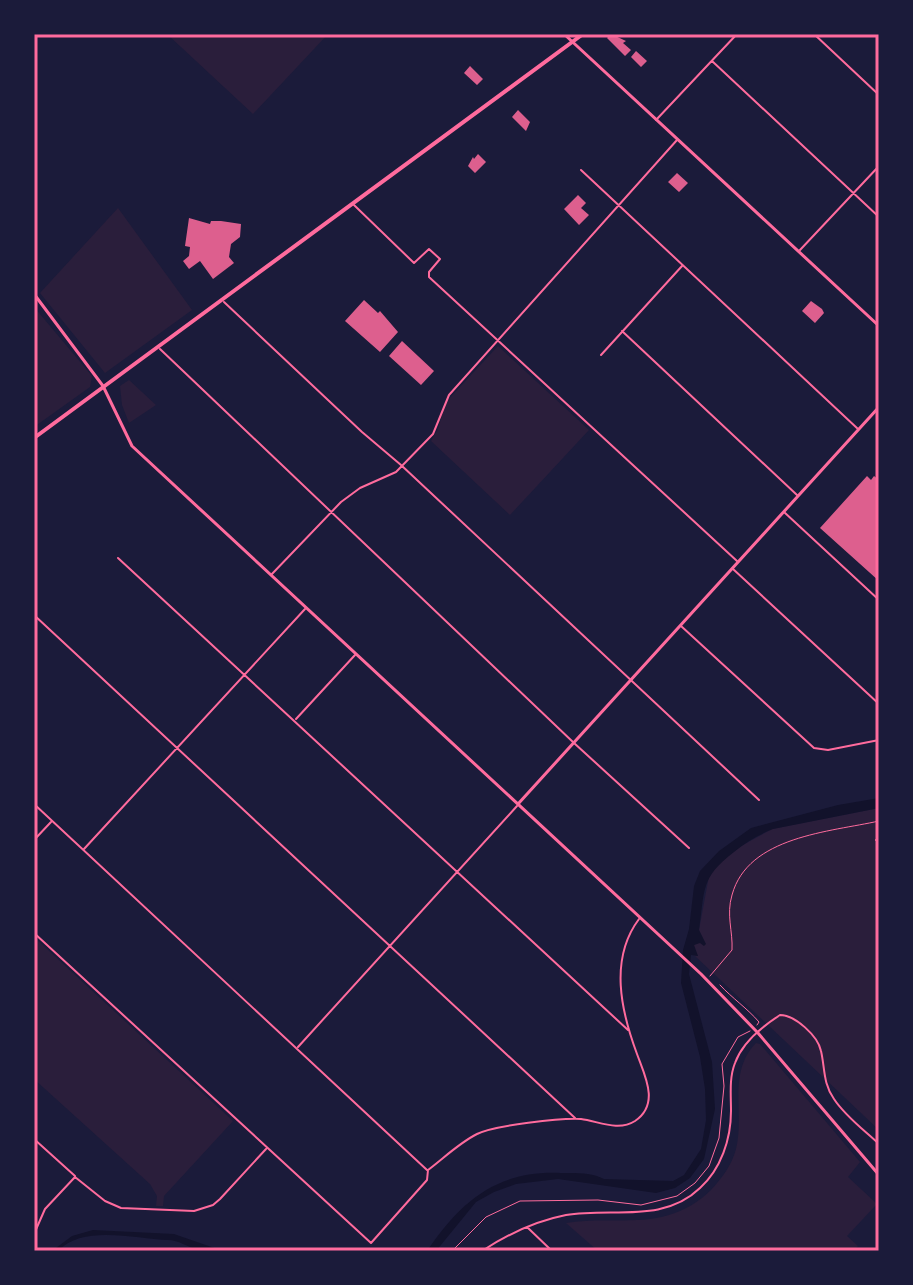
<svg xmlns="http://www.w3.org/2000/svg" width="913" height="1285" font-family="'Sofia Sans Condensed',sans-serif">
<rect width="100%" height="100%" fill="#1b1b3a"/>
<path fill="#2a1e3b" d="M167 34H328L253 114Z
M118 208 192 310 105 373 40 293Z
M34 307 92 376 90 387 34 427Z
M498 346 589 430 510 515 431 441 438 429 446 402Z
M129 380 156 405 129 423 122 405 120 386Z
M879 808V1130L694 955 698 956 693 946 703 939 699 930 709 876 719 863 741 846 772 829Z
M34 937 233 1121 164 1196 163 1206H156L157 1196 150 1184 34 1079Z
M756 1043 760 1044 860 1162 848 1177 877 1204 847 1236 858 1246 853 1251H598L566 1223C600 1217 636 1225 669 1215 685 1210 699 1202 711 1190 722 1178 732 1165 736 1149 745 1113 727 1073 756 1043Z"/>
<path fill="#12122b" d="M879 798V808L773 829C758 835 746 842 734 852 700 878 705 890 699 930L706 944 704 946 700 943 694 945 698 956 691 955 689 974 712 1062 715 1109 704 1159 690 1178 675 1188 656 1193 558 1179 516 1184 494 1192 476 1202 436 1251H427C461 1201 497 1170 561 1173 575 1173 591 1172 604 1179L673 1181 684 1175 701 1149 706 1120 705 1089 700 1057 681 983 683 950 689 929 694 886 700 871 719 851 751 828 838 805Z
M93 1230 174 1234 223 1251C215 1251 206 1252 198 1250 188 1247 178 1240 168 1240 136 1239 83 1224 58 1251H52L72 1236Z"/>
<path fill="#dd5f8e" d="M611 34 626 41 623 43 631 50 625 56 607 38Z
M636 51 647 61 641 67 631 57Z
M470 66 483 79 477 85 464 73Z
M518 110 530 122 526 131 512 117Z
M478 154 486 162 475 173 468 166 473 157 474 159Z
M677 173 688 183 679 192 668 182Z
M578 195 586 203 581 208 589 215 579 225 564 209Z
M189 218 210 224 211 221H221L241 224 240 237 231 244 229 257 234 263 213 279 200 261 189 269 183 261 189 256 190 247 185 246Z
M364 300 378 313 380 311 398 332 380 352 345 321Z
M811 301 822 309 824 313 815 323 802 311Z
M402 341 434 371 421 385 389 356Z
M867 476 871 480 874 476 879 480V581L820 528Z"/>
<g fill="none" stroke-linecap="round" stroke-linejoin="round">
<path stroke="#ff6b9d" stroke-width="1" d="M710 976 732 950C733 931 726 915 732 895 748 836 830 832 879 821
M720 985C732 998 748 1009 759 1022L757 1025
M452 1251 486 1217 520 1201 598 1200 641 1205 677 1196 695 1183 709 1166 719 1138 724 1086 722 1064 738 1037 750 1031"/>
<path stroke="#ff6b9d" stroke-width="2" d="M814 34 879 95
M712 61 879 217
M656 120 737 34
M581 170 858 429
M354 205 414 263 429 249 440 259 429 272V277L737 561
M800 250 879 166
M224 302 362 432 401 465 759 800
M622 331 797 495
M160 349 574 743 689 848
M601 355 682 266
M784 512 879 600
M118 558 628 1030
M733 569 879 704
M271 575 341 502 360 488 396 472 433 434 449 395 677 140
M34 615 575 1118
M681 626 814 748 828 750 879 740
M296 719 355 655
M34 804 427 1170
M34 840 51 822
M876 840 879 841
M84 849 305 609
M34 933 371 1243 427 1180 428 1170C444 1158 459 1143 477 1134 495 1125 561 1118 581 1119 598 1121 618 1132 635 1121 660 1104 645 1076 637 1054 621 1011 609 959 639 919
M298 1047 517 806
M34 1139 75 1176
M527 1227 552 1251
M34 1234 45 1209 75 1177 105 1201 121 1208 194 1211 213 1205 220 1199 266 1149
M482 1251C508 1234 535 1221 566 1215 611 1207 663 1224 700 1188 721 1169 731 1139 731 1111 731 1095 729 1078 735 1063 742 1043 763 1026 780 1015 795 1015 818 1036 821 1051 825 1068 823 1084 834 1099 845 1116 864 1130 879 1144"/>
<path stroke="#ff6b9d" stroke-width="3" d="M34 294 103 386 132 446 701 974 758 1033 879 1175
M518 804 879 407"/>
<path stroke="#ff6b9d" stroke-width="3" d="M564 34 879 326"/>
<path stroke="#ff6b9d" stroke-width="4" d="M34 438 583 34"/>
</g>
<rect width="913" height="1285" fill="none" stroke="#1b1b3a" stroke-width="72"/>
<rect x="36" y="36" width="841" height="1213" fill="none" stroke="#ff6b9d" stroke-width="3"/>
</svg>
